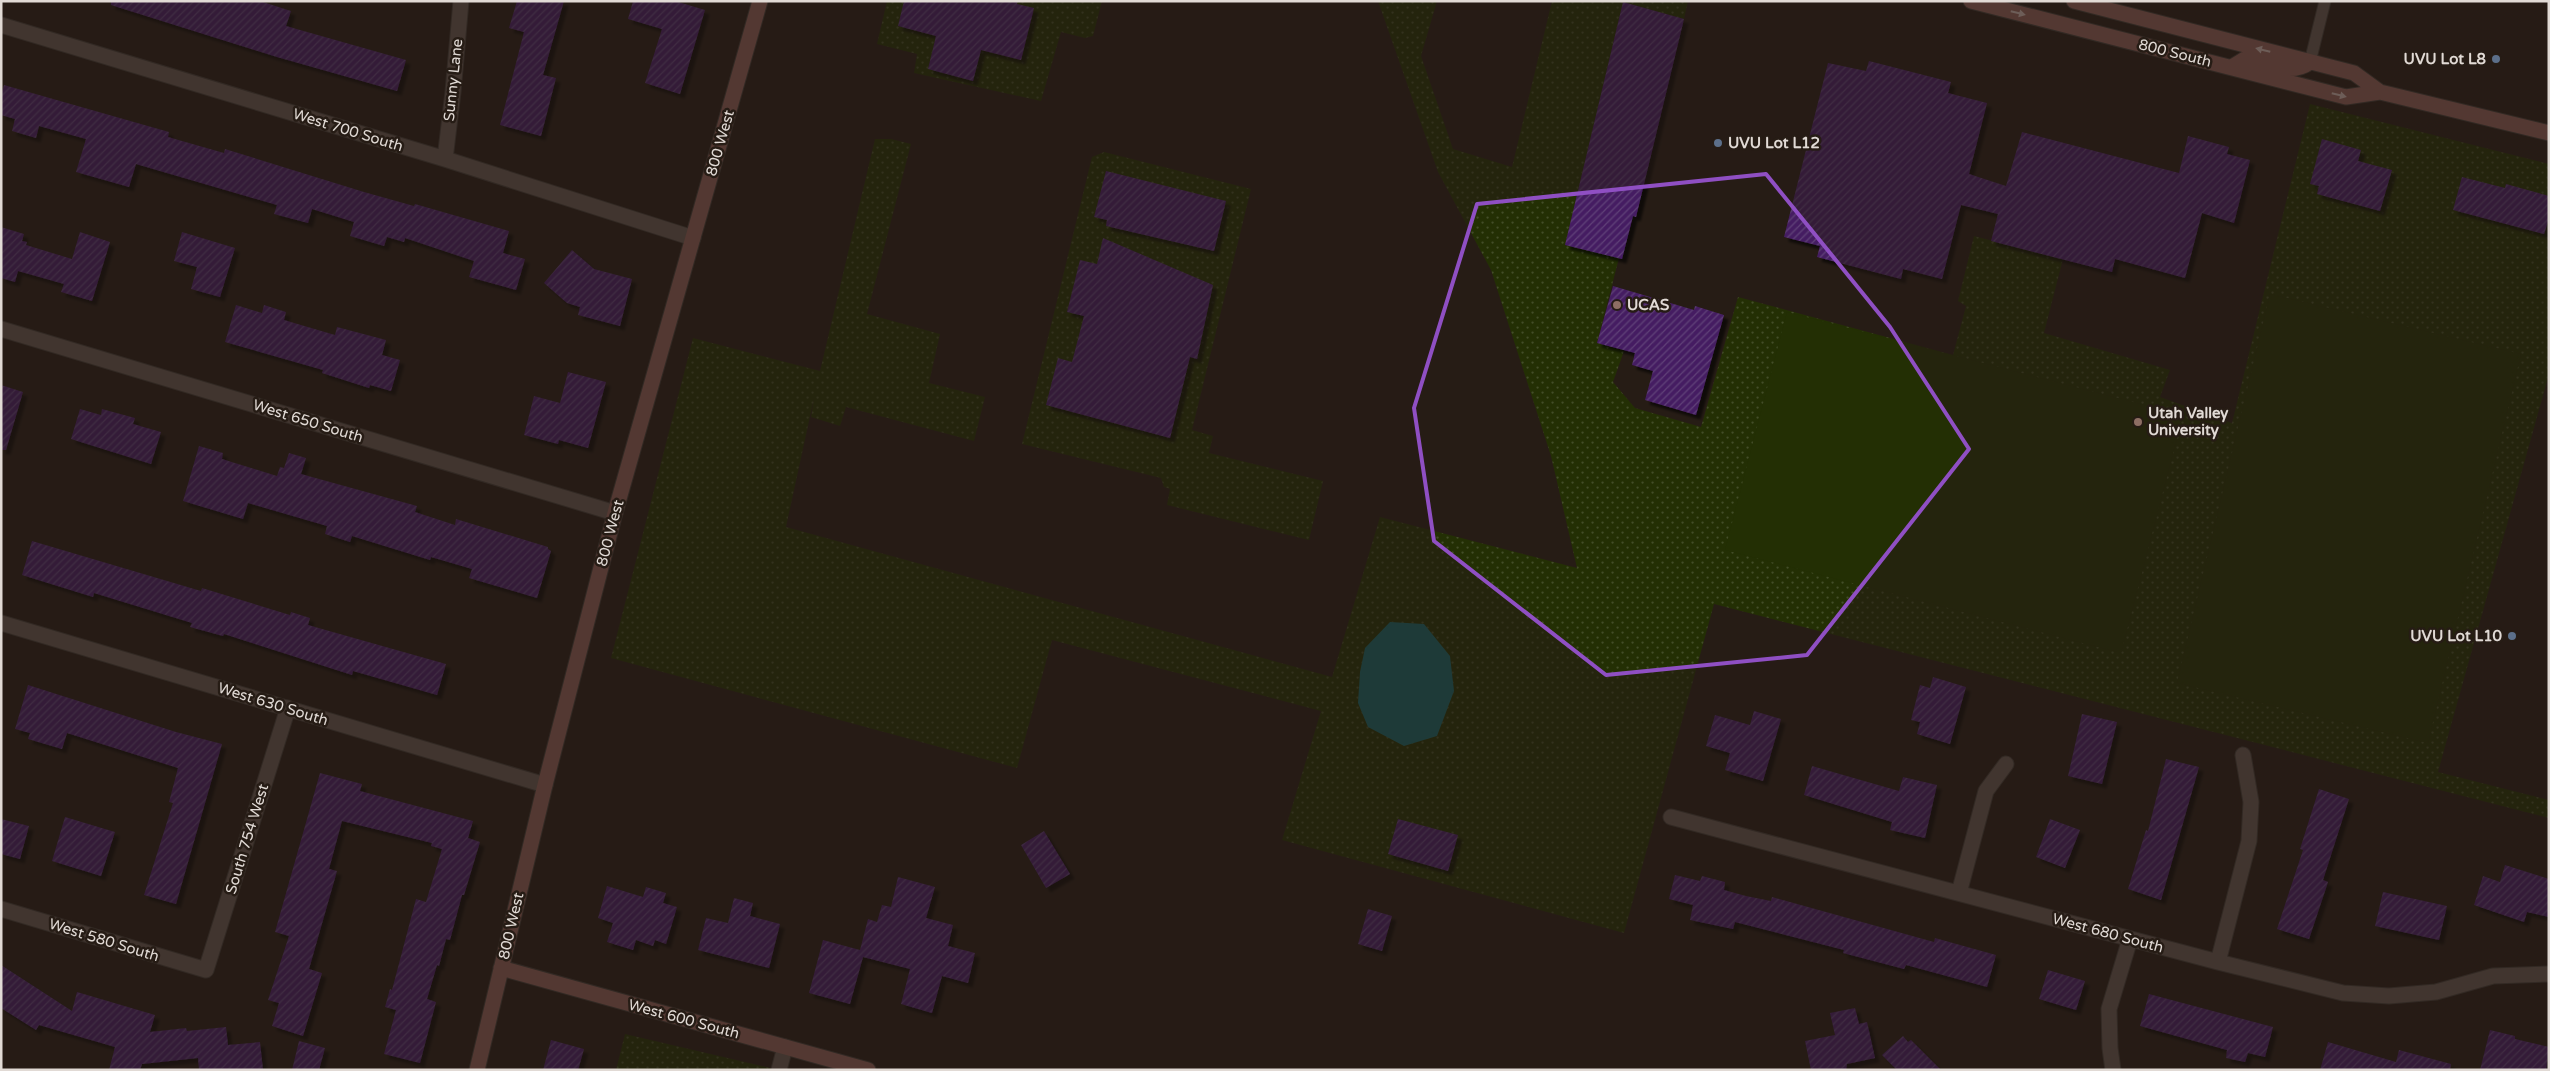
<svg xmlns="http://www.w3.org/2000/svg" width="2550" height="1071" font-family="'Varela Round',sans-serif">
<defs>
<pattern id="grass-dots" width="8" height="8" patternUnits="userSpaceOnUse" patternTransform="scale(1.25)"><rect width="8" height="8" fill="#232f04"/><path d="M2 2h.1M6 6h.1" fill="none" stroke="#434d28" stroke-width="1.8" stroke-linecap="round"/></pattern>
<pattern id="building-hatch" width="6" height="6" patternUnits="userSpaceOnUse" patternTransform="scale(1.25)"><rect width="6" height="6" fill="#451f62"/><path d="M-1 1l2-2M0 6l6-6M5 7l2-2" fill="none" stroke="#603f78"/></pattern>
<filter id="shadow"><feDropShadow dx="4.5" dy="4.5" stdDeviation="1" flood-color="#0009"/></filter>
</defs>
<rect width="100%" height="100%" fill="#261c15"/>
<path fill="url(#grass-dots)" d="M887 1H1102L1093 36 1085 38 1061 32 1041 101 914 73 917 54 877 44Z
M1378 1H1437L1421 56 1453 149 1512 167 1552 1H1688L1684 19 1623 2 1565 245 1619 258 1597 343 1624 351 1613 382 1635 408 1701 427 1738 297 1953 355 1966 306 1958 301 1974 236 2063 259 2044 333 2170 370 2160 397 2232 423 2310 104 2549 164V374L2438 772 2549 800V818L1714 604 1624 933 1282 840 1321 711 1052 640 1017 768 611 658 693 338 820 371 875 139H891L911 144 867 314 940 334 929 383 985 397 974 441 846 407 840 426 811 417 814 398 786 527 1332 677 1380 517 1577 568 1551 456 1491 270 1438 172Z
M1104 152 1251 189 1192 430 1213 436 1209 453 1323 481 1309 540 1167 505 1170 489 1164 487 1161 478 1022 444 1092 157Z
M625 1034 779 1070H616Z"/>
<path fill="#232f04" d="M2270 294 2521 354 2428 743 2177 683Z
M1787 312 2183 415 2121 653 1725 550Z"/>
<path fill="#166162" d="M1390 622 1424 624 1450 656 1454 691 1437 736 1404 746 1368 727 1358 703 1360 672 1365 648Z"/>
<path fill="url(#building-hatch)" filter="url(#shadow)" d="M111 1H260L291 11 286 26 406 60 397 91 277 57 111 5Z
M517 1H564L543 75 556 78 541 136 500 125 524 32 509 28Z
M633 1H675L705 10 680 94 645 83 662 29 628 19Z
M904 1H1018L1017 4 1034 8 1021 60 981 50 973 81 928 69 936 36 898 26Z
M1623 2 1684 19 1636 217 1633 216 1622 259 1565 245Z
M1869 61 1951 82 1948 93 1987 103 1969 174 2006 186 2022 132 2179 173 2188 136 2229 147 2227 154 2250 160 2234 223 2202 213 2185 278 2115 259 2112 272 1991 241 1998 214 1961 205 1942 279 1903 269 1901 279 1817 257 1820 246 1784 237 1828 63 1866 71Z
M4 85 169 132 168 137 224 153 225 149 364 192 414 206 415 204 509 231 503 253 525 259 516 290 469 277 474 261 405 238 404 242 387 237 384 246 350 236 354 222 312 209 308 223 274 214 277 205 136 164 129 187 76 172 86 139 39 126 36 138 12 131 15 119 1 115V95Z
M2322 139 2361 150 2358 161 2392 170 2380 211 2317 194 2319 186 2310 184Z
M1106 171 1226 201 1214 251 1106 226 1107 220 1094 217Z
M2462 177 2505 188 2506 184 2549 196V218L2544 234 2453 210Z
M1 227 24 234 22 241 27 242 26 245 72 259 80 232 110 242 92 301 61 292 64 284 18 271 15 282 1 278Z
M182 232 235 248 220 297 191 289 197 267 174 261Z
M1103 238 1213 285 1197 359 1190 357 1170 438 1046 405 1058 358 1072 362 1084 316 1067 312 1080 260 1097 264Z
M572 250 594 269 632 279 620 326 578 315 580 307 567 303 544 283Z
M1613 286 1694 310 1695 306 1724 315 1696 415 1645 400 1653 371 1632 365 1635 353 1597 343Z
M236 305 262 313 264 305 286 312 284 320 335 335 337 327 386 340 382 355 400 360 391 391 370 385 369 388 322 373 323 370 225 342Z
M568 372 606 382 588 448 559 440 558 444 524 435 534 396 560 403Z
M1 385 23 392 6 450H1Z
M80 409 101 415 102 409 135 418 133 424 161 432 151 464 71 439Z
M199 446 223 453 222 459 277 476 280 467 284 468 289 453 306 458 301 474 417 506 415 512 455 525 456 519 548 547V549L551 551 537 598 469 578 472 569 431 557 430 560 352 536 350 542 325 534 327 526 248 503 243 519 183 501Z
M32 541 201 591 202 588 290 615 291 612 310 618 308 625 446 664 437 695 353 671 352 675 224 634 223 636 190 627 192 623 94 593 93 597 22 575Z
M1933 677 1966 687 1950 744 1917 734 1920 722 1911 720 1920 685 1930 688Z
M28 685 176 732 222 744 176 904 144 895 173 803 169 802 178 768 67 733 62 749 28 739 30 733 15 729Z
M1754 711 1781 719 1763 781 1725 770 1730 753 1706 746 1715 715 1750 725Z
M2082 714 2117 722 2102 784 2068 776Z
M2166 759 2199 767 2161 900 2128 889 2146 830 2148 831Z
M1812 766 1899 791 1903 777 1937 785 1925 838 1890 830 1892 822 1804 795Z
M320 773 362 784 360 791 473 821 468 838 480 842 464 895H462L450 940 446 939 439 966 437 965 427 999 436 1002 420 1063 384 1054 396 1010 385 1007 390 989 392 990 416 899 426 902 442 849 431 846 432 843 342 821 329 869 337 871 309 969 322 973 303 1036 272 1026 279 1003 268 1000 289 936 275 932Z
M2319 789 2349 799 2323 880 2328 882 2309 939 2277 929 2303 850 2300 849Z
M65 817 115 832 101 876 52 861Z
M1 819 29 826 20 859 1 854Z
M1398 819 1458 835 1448 871 1388 854Z
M2050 819 2080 830 2065 868 2036 857Z
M1044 831 1070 874 1046 888 1021 845Z
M2505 865 2549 879V917L2527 912 2524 922 2474 905 2483 876 2500 882Z
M1675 875 1700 881 1702 876 1725 882 1724 890 1746 896 1771 901 1772 897 1934 942 1935 938 1996 955 1987 987 1906 965 1904 969 1843 953 1844 950 1735 922 1733 929 1690 920 1693 905 1669 899Z
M898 877 935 887 926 918 953 925 948 946 975 953 968 983 942 976 932 1013 901 1004 910 969 863 957 850 1004 809 993 823 940 860 950 868 919 877 922 882 905 891 907Z
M607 886 643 897 646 887 666 893 663 903 677 907 666 944 655 940 653 946 636 940 633 950 607 942 613 923 598 918Z
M2383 892 2447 906 2439 940 2375 926Z
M734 898 753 903 750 916 780 924 769 968 698 950 706 918 728 923Z
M1368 909 1392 916 1382 951 1358 944Z
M1 965 72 1011 77 992 155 1015 150 1032 186 1028 187 1031 226 1027 228 1045 260 1042 263 1070H199L198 1058 142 1064 140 1070H109L115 1047 39 1025 36 1030 1 1008Z
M2048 970 2085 981 2076 1010 2039 999Z
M2149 994 2273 1027 2265 1057 2248 1053 2245 1062 2226 1058 2227 1050 2140 1026Z
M1855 1008 1859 1024 1867 1022 1875 1058 1847 1064 1846 1070H1811L1805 1041 1835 1035 1830 1013Z
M2490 1030 2515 1036V1039L2549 1047 2546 1070H2480Z
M1903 1036 1908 1042 1911 1040 1941 1070H1897L1882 1055Z
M551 1040 584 1049 578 1070H543Z
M299 1041 325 1048 319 1070H292Z
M2328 1042 2396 1062 2399 1050 2451 1064 2450 1070H2320Z"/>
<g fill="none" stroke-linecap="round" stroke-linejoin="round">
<g stroke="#413a35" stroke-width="13">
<path id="lane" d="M2310 62 2325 1"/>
</g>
<g stroke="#413a35" stroke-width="17">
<path id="street" d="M1 25 445 159 693 238
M445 159 453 92 461 1
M1 329 615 513
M1 623 545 785
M1671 817 2218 962 2343 993 2389 996 2436 992 2493 976 2549 974
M1959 893 1986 791 2006 764
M1 909 206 970 288 708
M2218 962 2249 841 2251 802 2243 755
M779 1070 785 1047
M2113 1070 2110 1048 2109 1009 2130 939"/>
</g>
<g stroke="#413a35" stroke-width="17">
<path id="secondary" d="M1971 1 2346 97 2380 92 2549 133
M2074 1 2354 73 2380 92
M2232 67 2245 59C2266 64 2292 76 2310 62
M501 968 868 1070
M477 1070 545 785 615 513 760 1"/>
</g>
<use href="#lane" stroke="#62564e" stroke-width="11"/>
<use href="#street" stroke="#62564e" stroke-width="15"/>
<use href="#secondary" stroke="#8a5c54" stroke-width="15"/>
</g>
<defs><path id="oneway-solid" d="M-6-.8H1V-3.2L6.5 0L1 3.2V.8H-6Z" transform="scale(1.25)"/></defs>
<g fill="#c3aea8">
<use href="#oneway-solid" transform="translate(2018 13) rotate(14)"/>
<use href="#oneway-solid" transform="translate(2263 50) rotate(-166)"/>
<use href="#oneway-solid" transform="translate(2339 95) rotate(14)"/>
</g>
<path d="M0 0H2550V1071H0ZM1766 174 1890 327 1969 449 1807 655 1606 675 1434 541 1414 408 1477 204Z" fill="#261c15" fill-opacity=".55" fill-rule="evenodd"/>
<path fill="none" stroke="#8f4fc3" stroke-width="4" stroke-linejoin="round" d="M1766 174 1890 327 1969 449 1807 655 1606 675 1434 541 1414 408 1477 204Z"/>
<g fill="#5c6f8a" stroke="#261c15" stroke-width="2">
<circle cx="2496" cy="59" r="5"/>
<circle cx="1718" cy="143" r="5"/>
<circle cx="2512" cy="636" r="5"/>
</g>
<g fill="#8d6e63" stroke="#261c15" stroke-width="2">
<circle cx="1617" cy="305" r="5"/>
<circle cx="2138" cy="422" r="5"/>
</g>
<g text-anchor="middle" stroke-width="5" stroke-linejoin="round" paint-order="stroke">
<g font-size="15" fill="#e1dad5" stroke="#261c15">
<text transform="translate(2175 53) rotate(14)" y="5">800 South</text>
<text transform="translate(453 80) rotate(-84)" y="5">Sunny Lane</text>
<text transform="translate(348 130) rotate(17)" y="5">West 700 South</text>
<text transform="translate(720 143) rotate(-74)" y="5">800 West</text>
<text transform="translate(308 421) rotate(17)" y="5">West 650 South</text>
<text transform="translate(610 533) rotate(-75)" y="5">800 West</text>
<text transform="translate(273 704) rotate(17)" y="5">West 630 South</text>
<text transform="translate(247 839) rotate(-73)" y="5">South 754 West</text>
<text transform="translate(511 926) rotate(-77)" y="5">800 West</text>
<text transform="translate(2108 933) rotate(15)" y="5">West 680 South</text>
<text transform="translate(104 940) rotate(17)" y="5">West 580 South</text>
<text transform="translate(684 1019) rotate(15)" y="5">West 600 South</text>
</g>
<g font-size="15" font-weight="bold" fill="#e1dad5" stroke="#261c15" text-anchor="start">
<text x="2486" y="64" text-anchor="end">UVU Lot L8</text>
<text x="1728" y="148">UVU Lot L12</text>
<text x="1627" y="310">UCAS</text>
<text x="2148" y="418">Utah Valley<tspan x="2148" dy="17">University</tspan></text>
<text x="2502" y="641" text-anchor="end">UVU Lot L10</text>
</g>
</g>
<rect width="2550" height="1071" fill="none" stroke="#e1dad5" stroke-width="5"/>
</svg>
